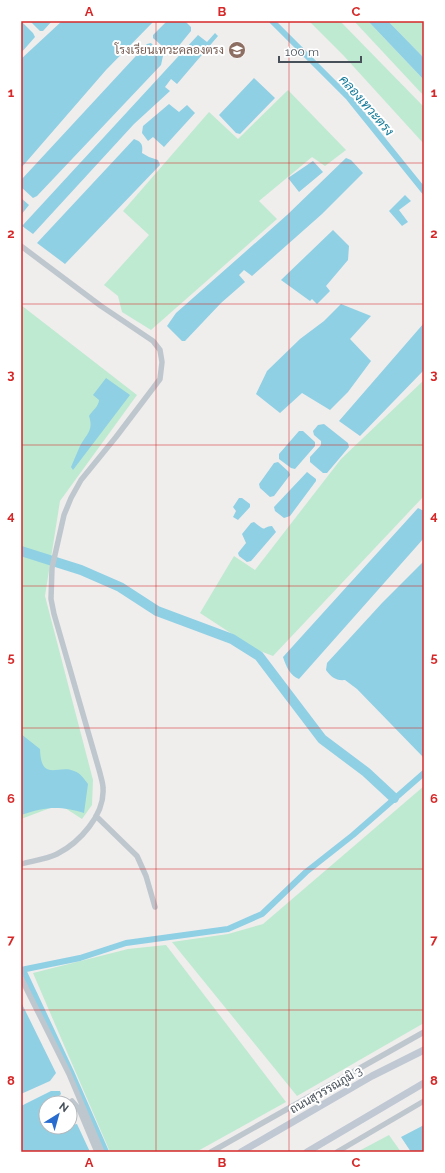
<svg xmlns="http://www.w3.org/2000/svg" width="445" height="1173" font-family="Raleway,Sarabun,sans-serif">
<rect width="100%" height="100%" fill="#f0eded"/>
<path fill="#beead1" d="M309 21H340L424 107V144L343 55Z
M354 21H368L424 80V96Z
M388 21H424V58Z
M288 90 346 150 325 166 312 157 259 201 277 219 151 330 122 312 118 296 104 285 149 235 123 211 209 112 238 139Z
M21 305 137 395 60 501 45 596 93 780 92 805 82 819 65 808 53 807 21 819Z
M424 380V496L273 656 255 649 200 613 234 556 255 570 341 459Z
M424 786V1023L297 1096 172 942 228 934 263 924Z
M166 945 286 1102 196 1152H110L33 973 128 949Z
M389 1135 401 1152H357Z"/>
<path fill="#8fd0e4" d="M21 21 33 33 35 37 21 53Z
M30 21H52L43 31H40Z
M62 21H154L106 70 21 168V59Z
M167 21H185L191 27V31L173 53 169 52 153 38V35Z
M368 21H388L424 58V80Z
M215 33 218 36 177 84 171 79 165 87 170 91 134 124 33 234 22 226 198 35 207 42Z
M151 43 163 56 161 65 37 196 33 198 21 187V180L147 44Z
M254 78 275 98 240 134 236 133 219 115Z
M169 104 179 112 187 105 195 113 164 147 153 137 148 141 142 133 143 126Z
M134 139C142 142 143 145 142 153L149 157 158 160 160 165 65 264 37 243Z
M346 158 351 160 363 173 322 214 252 276 244 270 239 275 245 282 221 303 185 341H182L167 326 176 313 287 215Z
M313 161 323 172 299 192 288 178Z
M405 195 411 201 399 210 408 222 402 226 389 211Z
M21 198 29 205 21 215Z
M333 230 349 246 348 260 326 286 330 291 317 304 312 299 310 301 281 280Z
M341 304 371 316 350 339 371 361 348 392 330 410 302 393 280 413 256 394 267 371 300 339 324 321Z
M424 323V370L360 436 339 421Z
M106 378 130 395 73 470 71 467C74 460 77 453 80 446 86 434 94 431 89 416 92 411 99 406 99 400L93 395Z
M324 424 348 443 349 447 327 473H323L310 462V457L321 445V441L314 435 313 431 318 425Z
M299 431H303L315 442V446L295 469 291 468 279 459V454Z
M278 462 289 472 290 475 274 496 270 497 260 488 259 484 274 463Z
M307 472 316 479V481L290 516 284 518 275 511 274 507Z
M239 498H242L250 504V507L238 520 233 517 236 511 233 507Z
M418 508 424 511V538L299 679C290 676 286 666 283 657Z
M254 522C268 533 261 527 272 526L276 532 251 561 247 562 239 556 238 553 246 543 242 534 251 523Z
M424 561V756L423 757 357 689 345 680C336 681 331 677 326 670L327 663 382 603Z
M21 734 40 749C41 783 58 764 74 771 81 773 84 779 88 784L84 813C59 805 45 807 21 815Z
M21 1002 56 1073 50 1081 21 1094Z
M51 1091H60L61 1094 58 1097 59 1103H46V1127H70V1125L77 1124 90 1152H21V1106Z
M424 1125V1152H411L401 1137Z"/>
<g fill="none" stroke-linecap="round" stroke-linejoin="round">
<path stroke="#8fd0e4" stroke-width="6" d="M272 21 349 98 424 191
M21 970 80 958 126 943 228 929 262 914 306 872 353 835 424 773
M23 970 71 1072 106 1152"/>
<path stroke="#8fd0e4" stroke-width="10" d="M21 551 81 570 120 587 157 611 232 639 259 656 322 739 366 772 394 798"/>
<path stroke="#bfc7ce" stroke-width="5.5" d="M21 246 101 306 153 341 160 350 162 362 160 379 116 437 81 480 71 498 64 515 52 568 51 599 54 614 100 773C101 778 103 783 103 788 105 815 79 843 57 854 47 859 32 861 21 864
M96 816 137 856 146 876 155 907
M21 978 69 1074 102 1152
M72 1101 79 1109 97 1152
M211 1152 424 1032
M337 1152 424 1101"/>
<path stroke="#bfc8d3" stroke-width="7" d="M241 1152 372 1076 424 1050
M307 1152 424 1083"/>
</g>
<path fill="none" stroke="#d62828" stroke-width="1" stroke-opacity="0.55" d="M156 21V1152M289 21V1152M21 163H424M21 304H424M21 445H424M21 586H424M21 728H424M21 869H424M21 1010H424"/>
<defs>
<g id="school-disc" transform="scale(0.9)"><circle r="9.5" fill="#8d6e63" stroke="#fff"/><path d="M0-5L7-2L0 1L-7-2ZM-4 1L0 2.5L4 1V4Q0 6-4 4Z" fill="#fff"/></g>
</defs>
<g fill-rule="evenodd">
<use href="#school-disc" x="237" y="50"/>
</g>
<g text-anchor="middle" stroke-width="4" stroke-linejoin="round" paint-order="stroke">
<g font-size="12" fill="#785e54" stroke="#fff" text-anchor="end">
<text x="224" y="54">โรงเรียนเทวะคลองตรง</text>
</g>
<g font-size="12" fill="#475059" stroke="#fff">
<text transform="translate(326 1090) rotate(-30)" y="4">ถนนสุวรรณภูมิ 3</text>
</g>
<g font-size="13" font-style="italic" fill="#187c9b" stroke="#fff">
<text transform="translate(367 105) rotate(49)" y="5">คลองเทวะตรง</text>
</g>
</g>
<rect width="445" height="1173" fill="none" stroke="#ffffff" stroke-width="44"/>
<g transform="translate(58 1115) rotate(37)"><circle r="19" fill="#ffffff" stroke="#b5b9bd"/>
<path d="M0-3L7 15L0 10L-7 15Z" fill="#286ccf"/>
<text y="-6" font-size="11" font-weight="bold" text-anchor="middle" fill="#475059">N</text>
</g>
<path d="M279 56v6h82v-6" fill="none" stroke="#475059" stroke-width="2"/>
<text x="285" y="56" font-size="12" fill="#475059" stroke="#ffffff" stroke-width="3" paint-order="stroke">100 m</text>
<rect x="22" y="22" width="401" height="1129" fill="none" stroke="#d62828" stroke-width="1.5"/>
<g font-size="13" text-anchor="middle" font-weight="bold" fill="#d62828">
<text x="89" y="16">A</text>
<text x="222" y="16">B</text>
<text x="356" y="16">C</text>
<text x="11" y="97">1</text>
<text x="434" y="97">1</text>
<text x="11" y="238">2</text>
<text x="434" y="238">2</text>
<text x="11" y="379">3</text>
<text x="434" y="379">3</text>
<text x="11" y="520">4</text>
<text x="434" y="520">4</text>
<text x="11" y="662">5</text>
<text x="434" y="662">5</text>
<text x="11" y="803">6</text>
<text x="434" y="803">6</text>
<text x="11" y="944">7</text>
<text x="434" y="944">7</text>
<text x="11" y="1085">8</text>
<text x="434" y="1085">8</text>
<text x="89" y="1167">A</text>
<text x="222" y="1167">B</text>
<text x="356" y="1167">C</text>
</g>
</svg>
